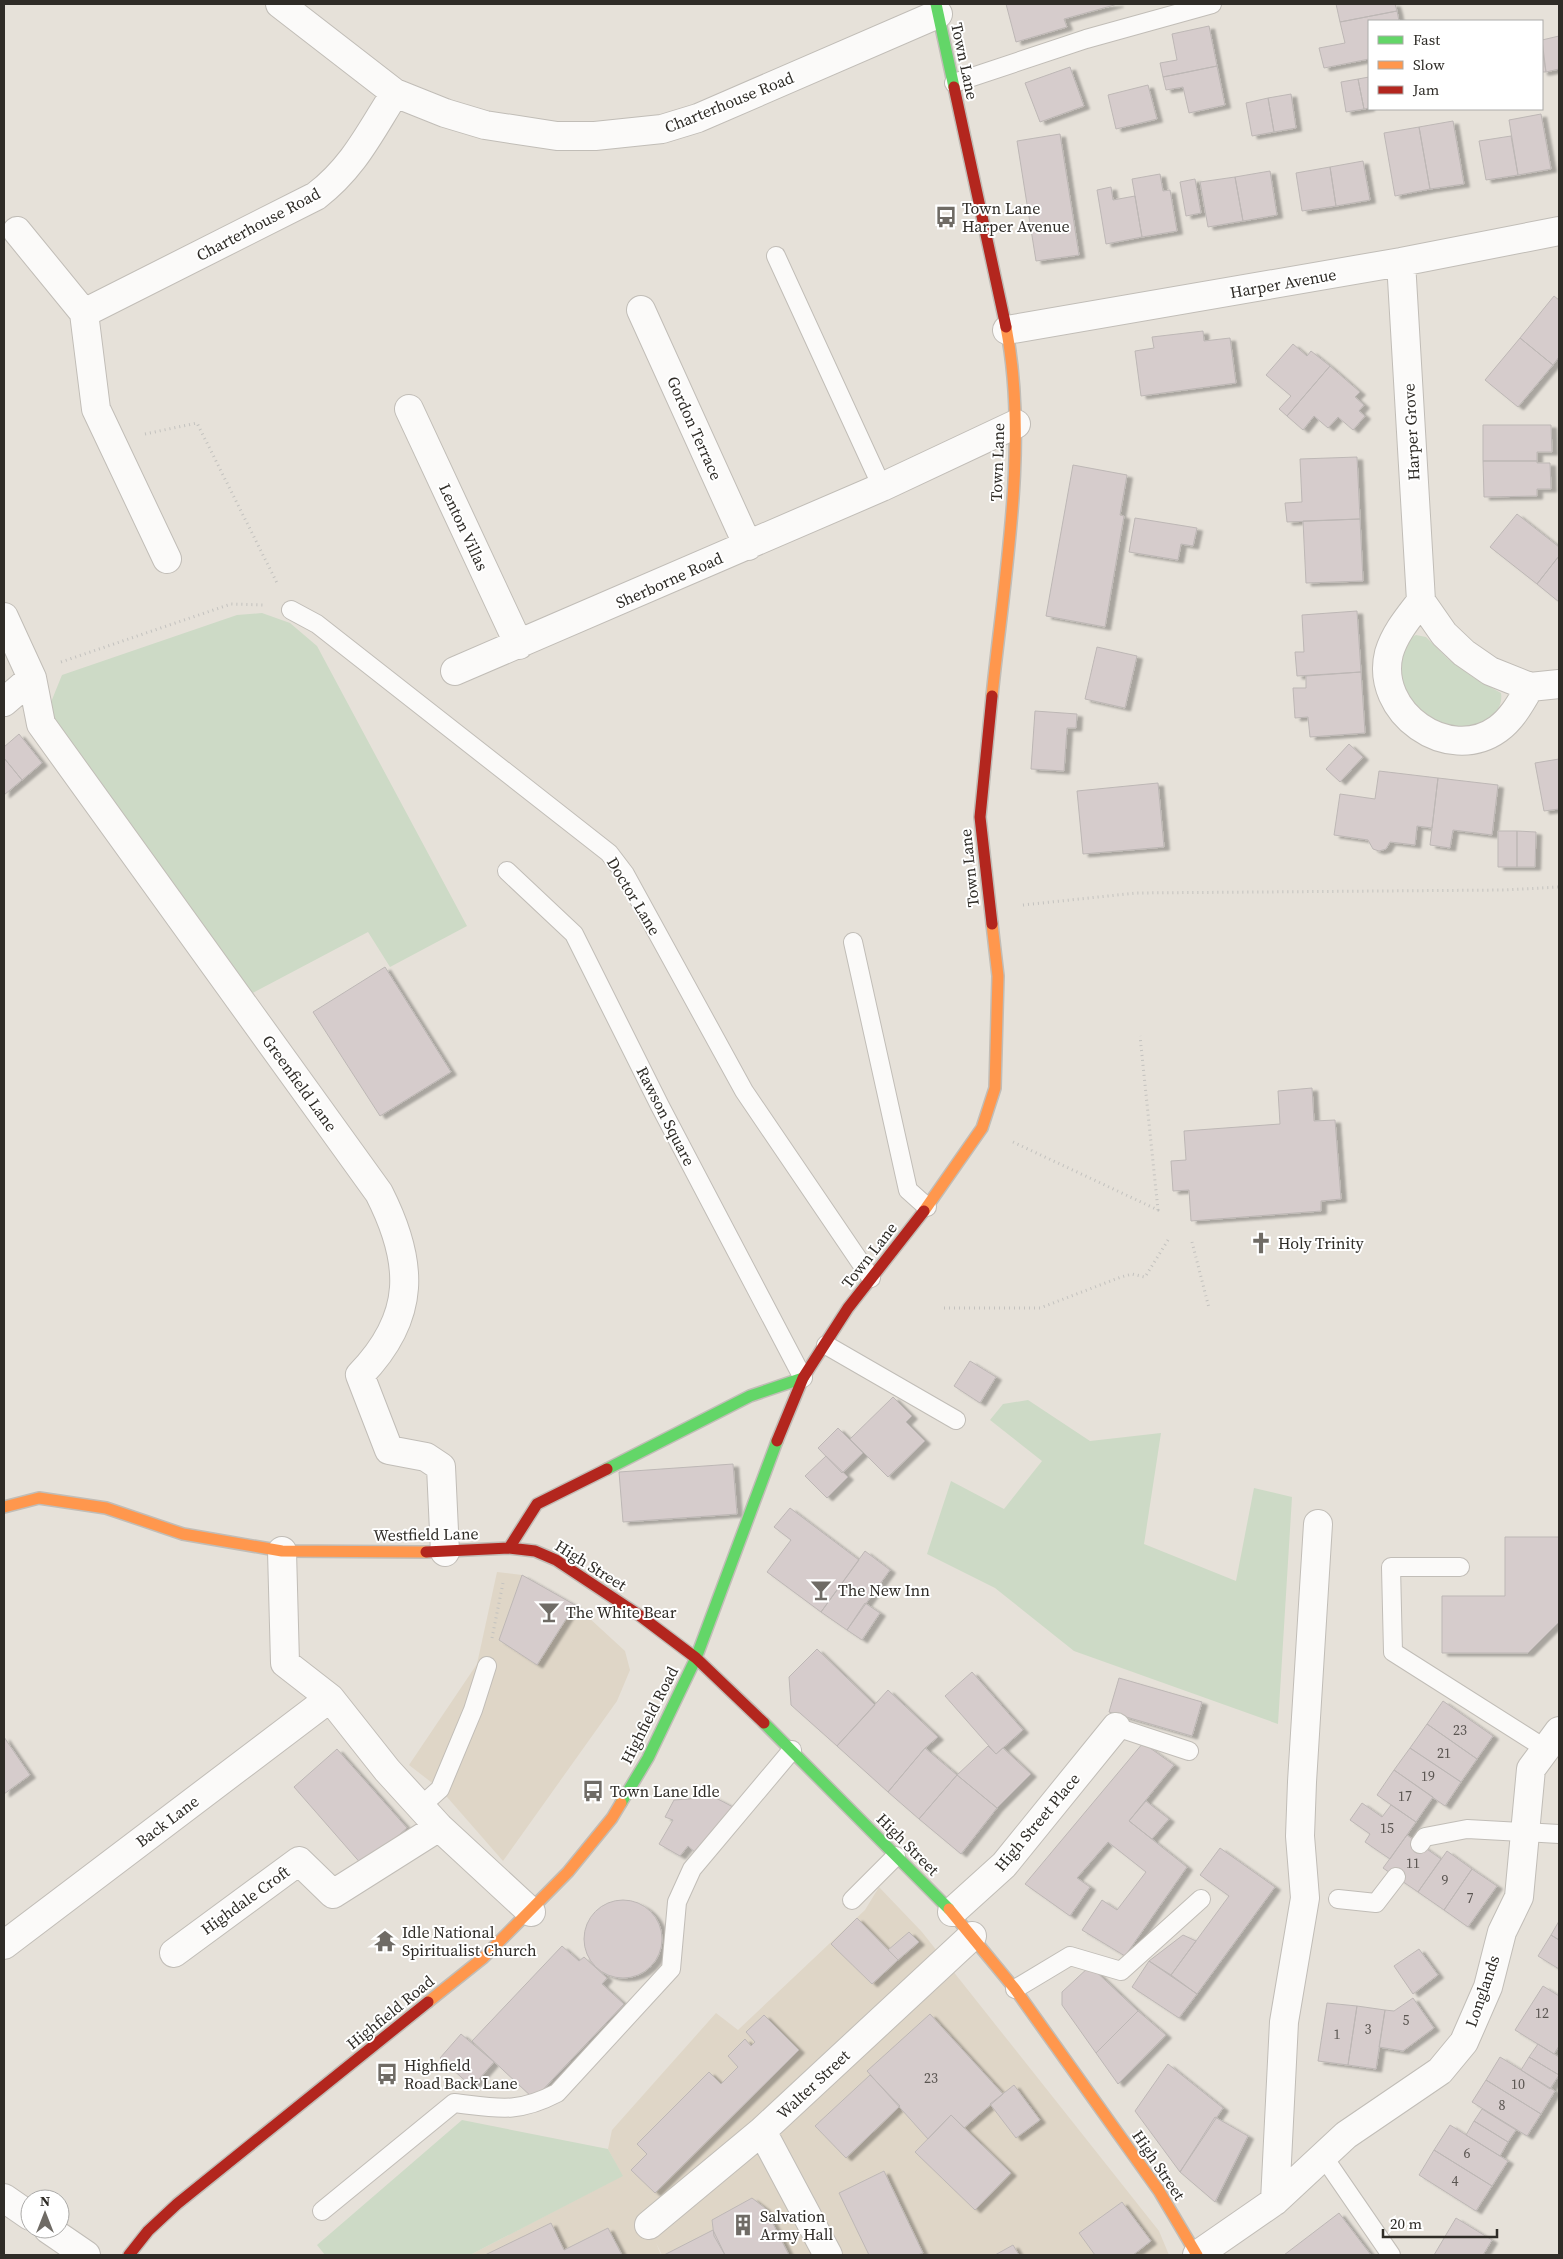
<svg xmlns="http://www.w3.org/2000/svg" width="1563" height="2259" font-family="'Source Serif 4',serif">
<defs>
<filter id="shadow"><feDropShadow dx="5.5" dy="3" stdDeviation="1" flood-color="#0004"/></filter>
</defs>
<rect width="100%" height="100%" fill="#e6e1d9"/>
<path fill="#dfd6c7" d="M497 1572 522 1575 575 1605 625 1651 630 1670 617 1701 503 1861 440 1789 409 1765 477 1664Z
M879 1887 922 1932 1159 2231 1169 2255H662L656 2243 661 2255H470L622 2176 608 2149 612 2130 716 2013 738 2030 865 1910Z"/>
<path fill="#cddac6" d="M262 613 290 623 317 646 467 926 390 967 368 932 247 996 47 712 62 675 237 615Z
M1416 635 1426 637 1448 659 1474 678 1501 693C1505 718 1470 732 1448 727 1443 726 1417 712 1414 708 1409 701 1401 685 1399 676 1396 664 1403 650 1407 639Z
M1028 1400 1090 1441 1161 1433 1144 1544 1236 1581 1254 1488 1292 1497 1278 1724 1074 1651 995 1588 927 1554 951 1481 1004 1509 1042 1461 990 1420 1003 1404Z
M462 2120 608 2149 623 2176 470 2255H325L317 2245Z"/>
<path fill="#d6cccc" stroke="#bdb7b5" filter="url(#shadow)" d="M1006 4H1118L1064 19 1067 27 1016 42Z
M1336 4H1395L1397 11 1340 22Z
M1397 11 1399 21H1369V59L1324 68 1319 48 1345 43 1340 22Z
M1209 26 1217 66 1163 77 1160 63 1177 60 1172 34Z
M1559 36V69L1546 72 1542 40Z
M1542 48 1546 72H1542Z
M1217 66 1225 105 1189 113 1183 87 1166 90 1163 77Z
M1070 67 1084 106 1040 122 1025 83Z
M1369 77V108L1364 109 1358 79Z
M1358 79 1364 109 1346 112 1341 82Z
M1148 85 1157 119 1116 129 1108 95Z
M1291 94 1296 128 1274 132 1268 98Z
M1268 98 1274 132 1252 136 1246 103Z
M1541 114 1551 169 1518 175 1509 120Z
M1453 121 1464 184 1430 189 1419 127Z
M1419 127 1430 189 1395 196 1384 133Z
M1060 134 1079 255 1036 261 1017 141Z
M1511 136 1518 175 1486 180 1479 141Z
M1363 161 1370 200 1336 206 1330 167Z
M1330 167 1336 206 1302 211 1296 173Z
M1270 171 1277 215 1243 221 1235 177Z
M1160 174 1163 191 1170 190 1177 231 1142 237 1132 179Z
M1235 177 1243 221 1208 227 1200 182Z
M1195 179 1201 213 1186 216 1180 182Z
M1111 187 1113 200 1135 196 1142 237 1106 244 1097 190Z
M1554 296 1559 300V357L1553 365 1520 338Z
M1203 331 1204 341 1230 338 1236 383 1141 396 1135 351 1154 348 1152 337Z
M1520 338 1553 365 1518 407 1485 380Z
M1293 344 1307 356 1311 351 1330 366 1287 416 1279 409 1291 396 1266 375Z
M1330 366 1360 392 1355 397 1364 405 1359 411 1365 416 1353 430 1338 417 1328 428 1314 416 1303 430 1287 416Z
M1483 425H1551L1552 452H1537V461H1483Z
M1357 457 1360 519 1287 522 1285 503 1302 502 1300 459Z
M1483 461H1537V463H1550L1551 489H1537V496L1484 497Z
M1073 465 1127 475 1120 515 1124 516 1105 627 1046 616Z
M1517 514 1559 547V556L1537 584 1490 547Z
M1135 518 1197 528 1193 546 1181 544 1178 560 1129 552Z
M1360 519 1363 581 1306 583 1303 521Z
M1559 556V602L1537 584Z
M1357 611 1361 672 1297 676 1295 652H1304L1302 615Z
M1097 647 1137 656 1125 708 1085 699Z
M1361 672 1365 733 1310 737 1308 717 1295 718 1293 688H1306V676Z
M1035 711 1077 714 1076 728H1067L1064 771 1031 769Z
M19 734 42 763 22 780 4 758V747Z
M1349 744 1363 757 1340 782 1326 769Z
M4 758 22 780 4 795Z
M1559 759V809L1544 811 1535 763Z
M1379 771 1438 778 1432 828 1417 826 1415 845 1390 842 1386 849 1379 851 1373 849 1368 840 1334 835 1340 794 1375 799Z
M1438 778 1498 785 1492 835 1453 830 1450 848 1430 845Z
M1158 783 1164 847 1083 854 1077 791Z
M1498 831H1517V867H1498Z
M1517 831 1536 832 1535 867H1517Z
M385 967 451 1072 380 1116 313 1012Z
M1312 1088 1314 1121 1335 1120 1341 1199 1321 1201V1211L1191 1221 1189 1190 1173 1191 1171 1161 1186 1160 1184 1131 1280 1124 1278 1091Z
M970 1361 996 1377 980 1403 954 1386Z
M893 1397 912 1416 906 1422 925 1441 888 1477 850 1439Z
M838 1428 863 1453 842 1473 818 1448Z
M826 1456 848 1477 827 1498 805 1476Z
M733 1464 737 1514 623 1522 619 1472Z
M790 1508 859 1560 821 1612 767 1572 791 1540 774 1527Z
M1505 1537H1559V1622L1528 1653H1442V1596H1505Z
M865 1551 890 1570 847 1630 821 1612Z
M522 1575 575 1605 537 1665 499 1640Z
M865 1603 880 1613 862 1640 847 1630Z
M817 1649 875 1705 837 1746 791 1705 789 1677Z
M972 1672 1023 1730 996 1754 945 1696Z
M1119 1678 1202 1702 1192 1736 1109 1712Z
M888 1690 938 1737 925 1748 888 1792 837 1746Z
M1443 1701 1493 1736 1477 1759 1427 1724Z
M1427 1724 1477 1759 1461 1782 1410 1748Z
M4 1737 30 1775 4 1794Z
M1143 1743 1174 1765 1129 1821 1187 1867 1125 1956 1082 1930 1102 1900 1117 1910 1146 1872 1108 1842 1077 1878 1090 1887 1070 1916 1025 1884Z
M988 1746 996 1754 1003 1748 1031 1774 997 1808 957 1775Z
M925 1748 957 1775 919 1819 888 1792Z
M1410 1748 1461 1782 1445 1806 1394 1770Z
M337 1749 407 1828 363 1866 294 1787Z
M1394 1770 1433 1797 1416 1822 1377 1795Z
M957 1775 997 1808 961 1854 919 1819Z
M714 1797 733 1807 697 1854 688 1846 680 1856 659 1844 673 1820 665 1817 674 1800Z
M1146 1801 1169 1819 1152 1839 1129 1821Z
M1362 1803 1382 1817 1391 1805 1416 1822 1390 1859 1365 1842 1370 1834 1350 1820Z
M1407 1835 1441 1859 1418 1892 1383 1868Z
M1220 1848 1275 1887 1197 1994 1171 1975 1229 1896 1200 1875Z
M1447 1851 1472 1869 1444 1910 1418 1892Z
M1472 1869 1497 1886 1468 1927 1444 1910Z
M584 1939a39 39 0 1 1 78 0a39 39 0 1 1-78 0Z
M857 1918 898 1960 872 1984 831 1944Z
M1559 1921V1940L1551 1935Z
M909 1932 919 1942 898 1960 888 1950Z
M1183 1935 1196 1941 1171 1975 1149 1961Z
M1551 1935 1559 1940V1969L1538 1956Z
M562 1946 579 1961 584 1957 607 1978 602 1984 624 2004 534 2099 472 2041Z
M1419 1949 1438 1975 1413 1994 1394 1966Z
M1149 1961 1197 1994 1179 2018 1132 1987Z
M1090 1966 1138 2011 1096 2053 1062 2005V1992Z
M1543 1986 1559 1996V2046L1554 2054 1515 2030Z
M1413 1998 1434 2028 1403 2051 1379 2047 1385 2010 1394 2011Z
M1327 2003 1357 2006 1348 2065 1318 2061Z
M1357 2006 1385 2010 1376 2069 1348 2065Z
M1138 2011 1166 2035 1118 2084 1096 2053Z
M930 2014 1003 2094 964 2128 951 2115 928 2139 867 2071Z
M764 2015 799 2050 655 2193 631 2170 647 2154 637 2144 709 2072 721 2084 738 2067 728 2056 745 2039 751 2046 755 2042 746 2032Z
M461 2034 494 2062 472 2087 440 2058Z
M1538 2044 1559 2057V2075L1529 2057Z
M1500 2057 1555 2091 1541 2114 1486 2080Z
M1529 2057 1559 2075 1550 2089 1521 2070Z
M1168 2064 1223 2108 1180 2172 1135 2111Z
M870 2075 900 2106 846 2158 815 2126Z
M1486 2080 1541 2114 1527 2136 1472 2102Z
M1014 2085 1040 2120 1016 2138 990 2104Z
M1482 2109 1516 2130 1508 2142 1474 2121Z
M951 2115 1011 2173 975 2210 915 2152Z
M1215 2117 1248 2136 1215 2202 1180 2172Z
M1474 2121 1508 2142 1500 2156 1466 2135Z
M1450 2125 1508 2161 1492 2186 1434 2150Z
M1434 2150 1492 2186 1476 2211 1419 2175Z
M884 2171 923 2253 918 2255H869L839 2193Z
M752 2198 765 2208 789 2255H725L714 2236 712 2220Z
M1122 2202 1151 2241 1133 2255H1095L1079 2233Z
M1339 2213 1371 2255H1284Z
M1456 2218 1492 2240 1483 2255H1434Z
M551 2223 564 2250 608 2228 622 2255H485Z
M713 2230 725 2255H664Z
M1013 2245 1019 2255H995Z"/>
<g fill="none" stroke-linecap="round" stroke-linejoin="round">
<g stroke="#c1bdb7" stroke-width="20">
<path id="lane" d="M954 83 1086 39 1212 4
M776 256 882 487
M291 610 317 624 609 853 625 874 744 1091 871 1278
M507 871 574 934 660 1106 803 1378
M853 942 908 1190 927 1207
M826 1345 956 1420
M1460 1567H1391L1393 1652 1546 1749
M1116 1727 1189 1751
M420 1807 440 1789 473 1710 487 1666
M1420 1844 1425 1837 1467 1829 1559 1834
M1338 1899 1376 1903 1396 1877
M852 1900 896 1856
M1015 1989 1070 1956 1121 1971 1201 1899
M1323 2156 1391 2255
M322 2211 454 2103C497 2108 517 2114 557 2093L671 1969 677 1902 692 1869 792 1750"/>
</g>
<g stroke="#c1bdb7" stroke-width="30">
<path id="street" d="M280 4 395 93 445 113 485 125 557 136H595L662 129 698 118 938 14
M17 231 84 313 96 409 167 559
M1401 262 1421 601 1444 634 1464 653 1490 671 1530 687 1559 684
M641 310 748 546
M84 313 316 196C354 167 370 132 395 93
M1007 330 1401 262 1559 231
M409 409 519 645
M1421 601C1408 618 1395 633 1389 653 1374 712 1448 765 1498 729 1513 718 1521 702 1530 687
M4 617 32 678 41 724 379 1193C414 1262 417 1316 360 1375L389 1450 426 1457 441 1467 445 1552
M455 671 882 487 1016 424
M4 702 32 678
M282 1551 285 1663 330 1698 387 1770 439 1827 531 1912
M952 1912 1004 1865 1116 1727
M4 1945 330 1698
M174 1953 299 1861 333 1894 439 1827
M762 2131 828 2255
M4 2198 30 2216
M1275 2201 1284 2022 1305 1898 1300 1836 1302 1782 1318 1524
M649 2225 762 2131 972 1936
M48 2229 86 2255
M1197 2255 1275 2201 1346 2135 1440 2071 1464 2042 1488 1987 1502 1932 1519 1897 1531 1769 1559 1731"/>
</g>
<g stroke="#c1bdb7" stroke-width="14">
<path id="fast" d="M936 4 954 87
M607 1469 750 1396 803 1378
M764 1723 949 1909
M621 1803 648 1758 696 1658 777 1441"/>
</g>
<g stroke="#c1bdb7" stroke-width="14">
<path id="slow" d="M992 696C1004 579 1029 443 1006 327
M924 1211 982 1128 995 1088 998 976 992 924
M4 1507 39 1498 106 1508 183 1534 282 1551 426 1552
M949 1909 1015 1989 1159 2191 1197 2255
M428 2002 483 1958 568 1872 612 1818 621 1803"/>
</g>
<g stroke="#c1bdb7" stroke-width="14">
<path id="jam" d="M954 87 1006 327
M992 924 980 817 992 696
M777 1441 803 1378 848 1308 924 1211
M509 1548 535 1551 556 1560 639 1615 696 1658 764 1723
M426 1552 509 1548 537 1504 607 1469
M129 2255 148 2231 177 2204 428 2002"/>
</g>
<path stroke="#c3c2bf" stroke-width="3" stroke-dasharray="1 4" stroke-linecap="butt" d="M145 434 197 423 278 585
M61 662 231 604 265 605
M1023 905 1136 893 1504 890 1559 887
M1013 1142 1158 1210 1140 1036
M1192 1242 1209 1308
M944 1308H1040L1121 1277 1132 1274 1145 1277 1168 1240
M492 1638 503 1583"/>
<use href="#lane" stroke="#fbfaf9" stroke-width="18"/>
<use href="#street" stroke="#fbfaf9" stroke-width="28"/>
<use href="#fast" stroke="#63d668" stroke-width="11"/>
<use href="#slow" stroke="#ff974d" stroke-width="11"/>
<use href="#jam" stroke="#b3261e" stroke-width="11"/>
</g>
<defs>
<g id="bus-bare" transform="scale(1.725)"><path d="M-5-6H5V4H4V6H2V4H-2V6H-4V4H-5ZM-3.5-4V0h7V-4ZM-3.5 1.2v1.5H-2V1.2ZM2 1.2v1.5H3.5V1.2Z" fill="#6f6b65" stroke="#fff" stroke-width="2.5" paint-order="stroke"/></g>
<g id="church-bare" transform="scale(1.725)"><path d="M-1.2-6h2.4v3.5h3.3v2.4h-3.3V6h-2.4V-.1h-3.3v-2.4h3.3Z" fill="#6f6b65" stroke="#fff" stroke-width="2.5" paint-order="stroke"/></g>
<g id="bar-bare" transform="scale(1.725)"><path d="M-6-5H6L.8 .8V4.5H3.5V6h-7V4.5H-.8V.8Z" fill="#6f6b65" stroke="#fff" stroke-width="2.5" paint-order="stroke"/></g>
<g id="temple-bare" transform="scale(1.725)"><path d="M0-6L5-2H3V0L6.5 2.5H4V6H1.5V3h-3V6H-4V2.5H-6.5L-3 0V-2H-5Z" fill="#6f6b65" stroke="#fff" stroke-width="2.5" paint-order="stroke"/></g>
<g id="building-bare" transform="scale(1.725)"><path d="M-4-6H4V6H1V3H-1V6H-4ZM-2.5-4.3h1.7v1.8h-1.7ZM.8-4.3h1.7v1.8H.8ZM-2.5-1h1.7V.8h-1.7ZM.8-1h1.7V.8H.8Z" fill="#6f6b65" stroke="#fff" stroke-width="2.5" paint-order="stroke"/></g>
</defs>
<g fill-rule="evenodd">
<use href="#bus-bare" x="946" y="217"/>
<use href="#church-bare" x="1261" y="1243"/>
<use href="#bar-bare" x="821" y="1590"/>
<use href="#bar-bare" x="549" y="1612"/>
<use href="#bus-bare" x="593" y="1791"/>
<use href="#temple-bare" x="385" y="1941"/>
<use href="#bus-bare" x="387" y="2074"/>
<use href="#building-bare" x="743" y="2225"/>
</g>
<g text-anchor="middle" stroke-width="4" stroke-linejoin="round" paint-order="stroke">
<g font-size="14" fill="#5a5551">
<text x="1460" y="1735">23</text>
<text x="1444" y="1758">21</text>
<text x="1428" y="1781">19</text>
<text x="1405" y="1801">17</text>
<text x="1387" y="1833">15</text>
<text x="1413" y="1868">11</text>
<text x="1445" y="1885">9</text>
<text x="1470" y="1903">7</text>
<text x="1542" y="2018">12</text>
<text x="1406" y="2025">5</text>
<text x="1368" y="2034">3</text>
<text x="1337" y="2039">1</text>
<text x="931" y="2083">23</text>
<text x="1518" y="2089">10</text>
<text x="1502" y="2110">8</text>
<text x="1467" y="2158">6</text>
<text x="1455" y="2186">4</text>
</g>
<g font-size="16" fill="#2f2c27" stroke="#fff">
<text transform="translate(965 61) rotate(78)" y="6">Town Lane</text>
<text transform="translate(729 102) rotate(-22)" y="6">Charterhouse Road</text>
<text transform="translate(258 224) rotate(-28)" y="6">Charterhouse Road</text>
<text transform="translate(1283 283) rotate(-10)" y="6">Harper Avenue</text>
<text transform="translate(695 428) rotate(66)" y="6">Gordon Terrace</text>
<text transform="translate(1411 432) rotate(-93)" y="6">Harper Grove</text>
<text transform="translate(997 462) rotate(-88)" y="6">Town Lane</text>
<text transform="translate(464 527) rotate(65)" y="6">Lenton Villas</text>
<text transform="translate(669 580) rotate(-24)" y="6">Sherborne Road</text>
<text transform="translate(969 868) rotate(-96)" y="6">Town Lane</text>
<text transform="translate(634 896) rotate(59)" y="6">Doctor Lane</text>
<text transform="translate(300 1083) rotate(54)" y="6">Greenfield Lane</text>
<text transform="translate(666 1116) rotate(63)" y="6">Rawson Square</text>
<text transform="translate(869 1255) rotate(-52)" y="6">Town Lane</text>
<text transform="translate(426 1534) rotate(-1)" y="6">Westfield Lane</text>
<text transform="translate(591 1565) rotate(32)" y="6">High Street</text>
<text transform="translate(649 1715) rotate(-63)" y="6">Highfield Road</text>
<text transform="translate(167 1821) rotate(-37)" y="6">Back Lane</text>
<text transform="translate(1037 1822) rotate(-50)" y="6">High Street Place</text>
<text transform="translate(908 1844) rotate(45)" y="6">High Street</text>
<text transform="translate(245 1900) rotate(-36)" y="6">Highdale Croft</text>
<text transform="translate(1482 1991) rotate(-71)" y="6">Longlands</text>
<text transform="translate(390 2012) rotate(-39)" y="6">Highfield Road</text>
<text transform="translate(813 2084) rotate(-43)" y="6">Walter Street</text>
<text transform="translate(1159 2165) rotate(56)" y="6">High Street</text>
</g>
<g font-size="16" fill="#2f2c27" stroke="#fff" text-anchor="start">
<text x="962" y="214">Town Lane<tspan x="962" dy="18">Harper Avenue</tspan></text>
<text x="1278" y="1249">Holy Trinity</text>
<text x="838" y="1596">The New Inn</text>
<text x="566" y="1618">The White Bear</text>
<text x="610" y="1797">Town Lane Idle</text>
<text x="402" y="1938">Idle National<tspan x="402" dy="18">Spiritualist Church</tspan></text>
<text x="404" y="2071">Highfield<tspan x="404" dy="18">Road Back Lane</tspan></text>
<text x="760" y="2222">Salvation<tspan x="760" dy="18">Army Hall</tspan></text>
</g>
</g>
<rect width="1563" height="2259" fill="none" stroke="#2f2c27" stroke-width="10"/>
<rect x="1368" y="20" width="175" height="90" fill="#ffffff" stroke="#acaba9"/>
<rect x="1378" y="36" width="25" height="8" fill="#63d668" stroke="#acaba9"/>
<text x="1413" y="45" font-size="15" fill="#2f2c27">Fast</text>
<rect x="1378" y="61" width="25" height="8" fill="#ff974d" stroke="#acaba9"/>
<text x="1413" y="70" font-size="15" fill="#2f2c27">Slow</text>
<rect x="1378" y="86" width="25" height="8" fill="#b3261e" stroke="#acaba9"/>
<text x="1413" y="95" font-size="15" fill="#2f2c27">Jam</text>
<g transform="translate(45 2214)"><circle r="24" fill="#ffffff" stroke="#acaba9"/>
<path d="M0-4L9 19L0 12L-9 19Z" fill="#6f6b65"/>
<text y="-8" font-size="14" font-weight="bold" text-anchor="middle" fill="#2f2c27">N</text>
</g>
<path d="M1383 2229v8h114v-8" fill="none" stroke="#2f2c27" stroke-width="2.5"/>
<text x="1390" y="2229" font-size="15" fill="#2f2c27" stroke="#ffffff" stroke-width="4" paint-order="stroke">20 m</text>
</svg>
